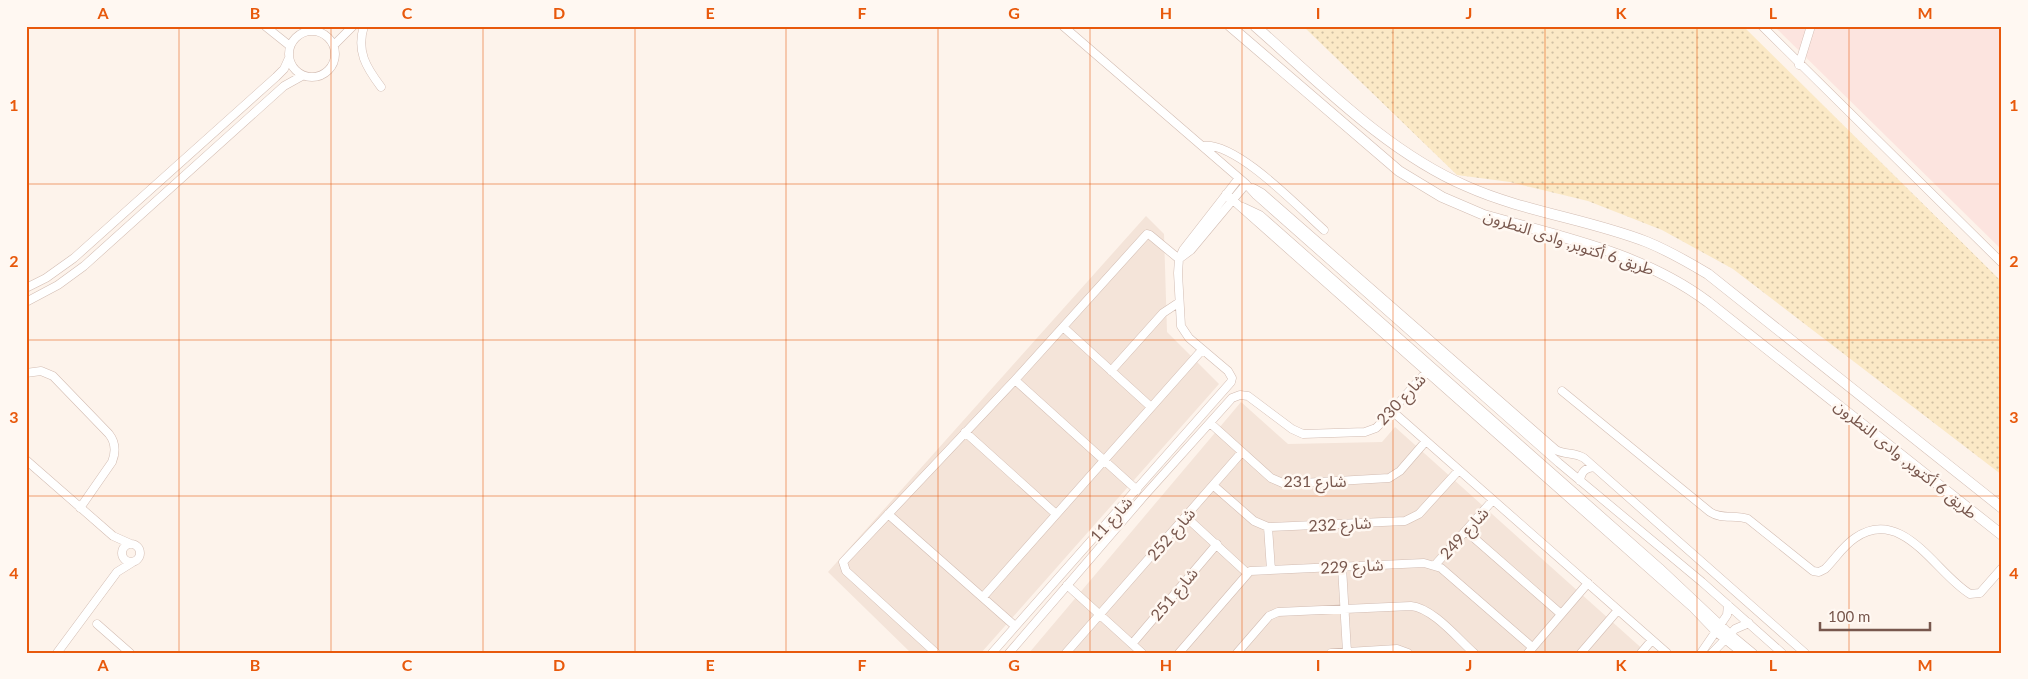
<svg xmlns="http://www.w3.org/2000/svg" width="2028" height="679" font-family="Lato,'Noto Sans Arabic',sans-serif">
<defs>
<pattern id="sand-dots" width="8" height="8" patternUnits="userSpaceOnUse" patternTransform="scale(1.25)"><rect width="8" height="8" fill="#fbe9c6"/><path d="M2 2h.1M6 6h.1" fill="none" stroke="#d0c0a3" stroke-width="1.8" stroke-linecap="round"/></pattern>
</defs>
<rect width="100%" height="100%" fill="#fdf3eb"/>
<path fill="#f4e4d9" d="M1146 216 1164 234 1167 332 1219 384 981 653H911L828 572Z
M1241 402 1288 444 1382 442 1395 427 1647 653H1029Z"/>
<path fill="#fce4df" d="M1774 26H2002V250Z"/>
<path fill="url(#sand-dots)" d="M1303 26H1743L2002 282V475L1733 269 1662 230 1588 201 1510 182 1457 175Z"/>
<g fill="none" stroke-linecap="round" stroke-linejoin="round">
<g stroke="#d2bcb2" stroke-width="9">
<path id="minor" d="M265 26 290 46
M364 26C356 51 366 67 381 87
M1063 26 1246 184 1256 195 1559 463 1702 582 1782 653
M1762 26 2002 263
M289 54a23 23 0 1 1 46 0a23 23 0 1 1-46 0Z
M334 45 353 26
M1799 65 1811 26
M1203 146C1236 141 1299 208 1324 230
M1253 188 1262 193 1556 450C1565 455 1574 452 1584 458L1805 653
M1226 194 1693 608 1715 631 1742 653
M1243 207 1260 215 1660 568 1730 634 1753 653
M1179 259 1191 250 1246 184
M26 288 46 278 74 258 276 77 284 69 289 58
M26 302 58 285 84 266 284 86 302 76
M1063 327 1151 407
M1111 371 1163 313 1178 303
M26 373 41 371 53 376 109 434C116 443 116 452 112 462L80 508
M1015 380 1137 490
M1562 391 1710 512C1722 520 1735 514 1748 519L1813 571 1819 572 1825 569C1835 559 1843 546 1855 538 1903 505 1936 574 1970 594L1980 593 2002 568
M1392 411 1667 653
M1210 423 1271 478 1285 484 1389 478 1400 471 1426 441
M965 432 1056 514
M26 460 113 536 131 544
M1580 481C1581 472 1585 468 1594 467
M1214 486 1254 521 1268 527 1405 521 1419 514 1459 470
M888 514 1015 626
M1186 517 1247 573
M1268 527 1271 570
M1466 531 1561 614
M122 553a9 9 0 1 1 18 0a9 9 0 1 1-18 0Z
M1435 565 1493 500
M1342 567 1347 652
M1067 585 1142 653
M983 597 1202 350
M97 624 130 653
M1132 644 1217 544
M57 653 117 572 133 562
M936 653 846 571 843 562 1015 380 1147 234 1150 235 1179 259
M992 653 1231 382 1232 378 1228 371 1189 338 1181 326 1178 273 1179 259 1183 250 1239 178
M1009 653 1144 496 1232 398 1240 395 1248 396 1292 429 1303 434 1365 432 1376 428 1380 424 1429 369
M1066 653 1242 452
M1179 653 1250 571 1424 563 1441 568 1532 647
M1237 653 1269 616 1278 612 1411 606C1433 608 1458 639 1474 653
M1331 653 1397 649 1408 653
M1528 653 1588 583
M1581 653 1618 610
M1641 653 1652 640
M1701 653 1727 615 1728 605
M1712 653 1735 629 1749 623"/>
</g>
<g stroke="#d2bcb2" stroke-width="11">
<path id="tertiary" d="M1230 26 1399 171 1442 197 1484 215C1561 237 1643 253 1708 302L2002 535
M1255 26C1319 82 1387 152 1466 186 1524 212 1588 219 1647 242 1669 251 1688 262 1708 274L2002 508"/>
</g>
<use href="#minor" stroke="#fff" stroke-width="8"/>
<use href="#tertiary" stroke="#fff" stroke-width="10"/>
</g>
<path fill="none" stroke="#e8590c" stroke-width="1" stroke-opacity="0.55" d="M179 26V653M331 26V653M483 26V653M635 26V653M786 26V653M938 26V653M1090 26V653M1242 26V653M1393 26V653M1545 26V653M1697 26V653M1849 26V653M26 184H2002M26 340H2002M26 496H2002"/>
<g text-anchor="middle" stroke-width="5" stroke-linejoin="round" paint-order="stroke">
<g font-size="16" fill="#78574d" stroke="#fff8f2">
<text transform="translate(1569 242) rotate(18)" y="6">طريق 6 أكتوبر, وادى النطرون</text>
<text transform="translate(1401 399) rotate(-47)" y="6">شارع 230</text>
<text transform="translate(1906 459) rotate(39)" y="6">طريق 6 أكتوبر, وادى النطرون</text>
<text x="1315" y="487">شارع 231</text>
<text transform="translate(1111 519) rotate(-48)" y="6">شارع 11</text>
<text transform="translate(1340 524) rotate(-3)" y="6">شارع 232</text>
<text transform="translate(1464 533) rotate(-48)" y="6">شارع 249</text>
<text transform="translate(1171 534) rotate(-49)" y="6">شارع 252</text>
<text transform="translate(1352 566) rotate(-3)" y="6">شارع 229</text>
<text transform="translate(1174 594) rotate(-50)" y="6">شارع 251</text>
</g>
</g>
<rect width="2028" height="679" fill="none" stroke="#fff8f2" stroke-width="55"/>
<path d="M1820 622v8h110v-8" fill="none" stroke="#78574d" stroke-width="2.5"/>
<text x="1828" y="622" font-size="15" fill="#78574d" stroke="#fff8f2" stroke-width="4" paint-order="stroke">100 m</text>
<rect x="28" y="28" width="1972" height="624" fill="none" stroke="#e8590c" stroke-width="2"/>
<g font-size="16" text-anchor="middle" font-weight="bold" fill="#e8590c">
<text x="103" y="19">A</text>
<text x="255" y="19">B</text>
<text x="407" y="19">C</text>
<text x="559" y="19">D</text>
<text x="710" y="19">E</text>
<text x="862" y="19">F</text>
<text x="1014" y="19">G</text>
<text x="1166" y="19">H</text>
<text x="1318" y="19">I</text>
<text x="1469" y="19">J</text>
<text x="1621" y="19">K</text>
<text x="1773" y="19">L</text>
<text x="1925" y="19">M</text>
<text x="14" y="111">1</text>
<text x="2014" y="111">1</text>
<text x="14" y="267">2</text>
<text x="2014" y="267">2</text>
<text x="14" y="423">3</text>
<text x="2014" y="423">3</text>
<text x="14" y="579">4</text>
<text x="2014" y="579">4</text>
<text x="103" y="671">A</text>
<text x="255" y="671">B</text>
<text x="407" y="671">C</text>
<text x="559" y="671">D</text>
<text x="710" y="671">E</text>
<text x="862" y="671">F</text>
<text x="1014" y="671">G</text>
<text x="1166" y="671">H</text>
<text x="1318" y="671">I</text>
<text x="1469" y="671">J</text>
<text x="1621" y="671">K</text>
<text x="1773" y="671">L</text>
<text x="1925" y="671">M</text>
</g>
</svg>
